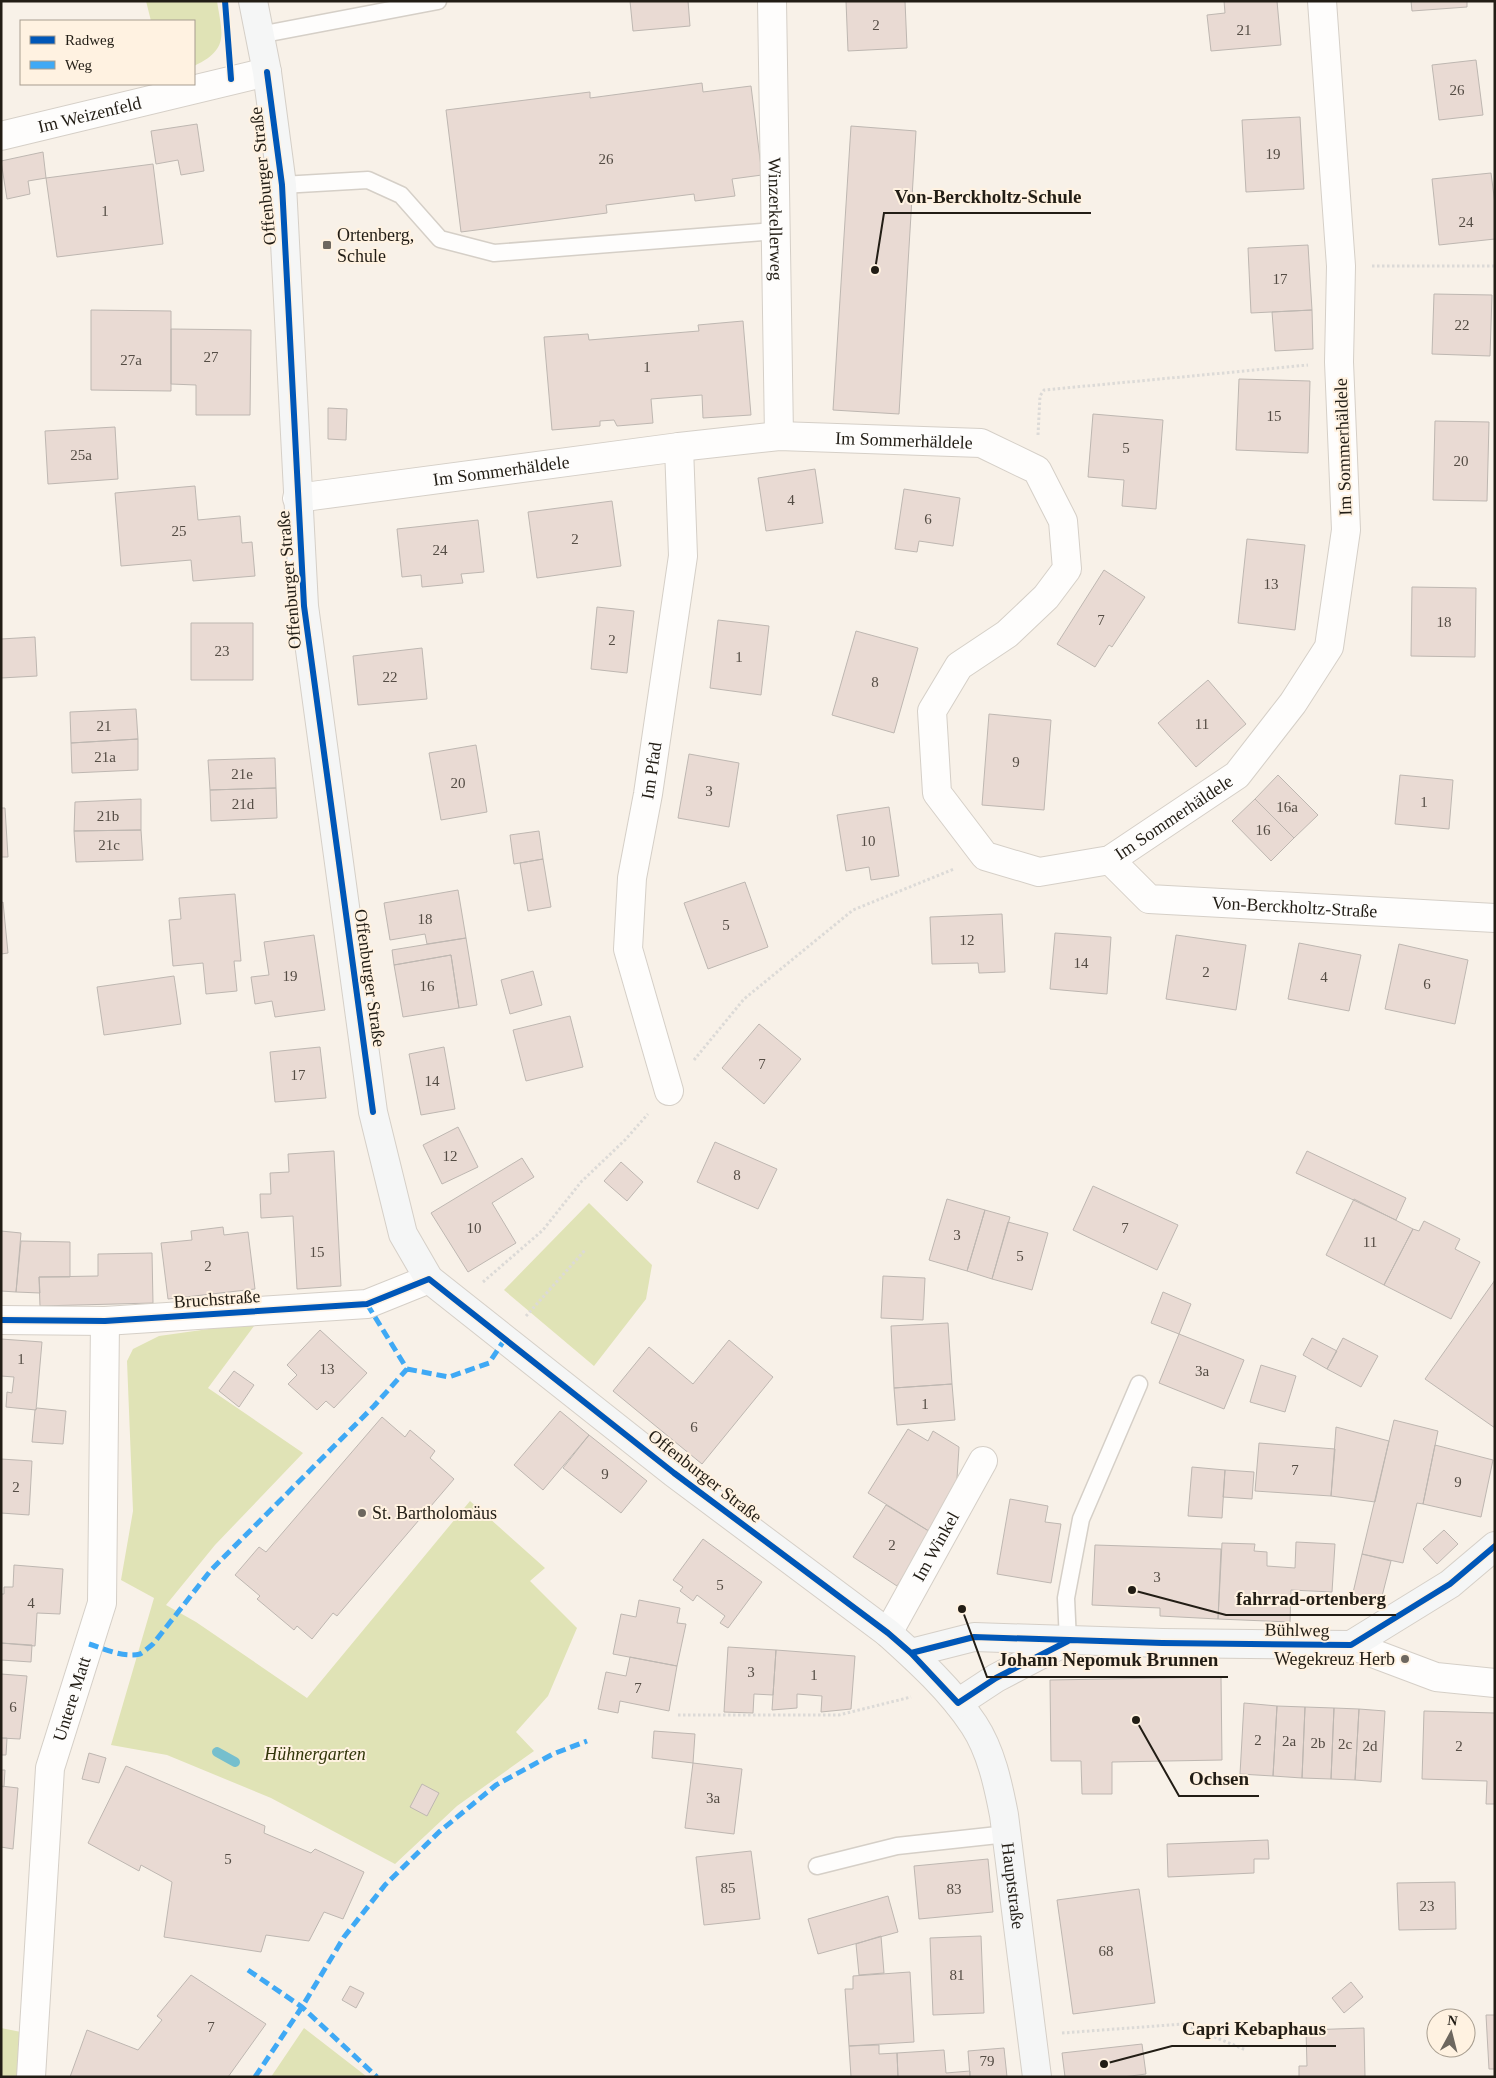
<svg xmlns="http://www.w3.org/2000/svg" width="1496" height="2078" font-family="Georgia,serif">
<rect width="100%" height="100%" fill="#f8f1e8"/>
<path fill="#e0e3b6" d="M146 1H217C222 34 230 49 194 66V21H151Z
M589 1203 652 1265 646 1299 594 1366 504 1290Z
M230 1326H254L208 1388 303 1453 215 1545 166 1605 196 1622 307 1698 470 1501 545 1568 530 1581 577 1628 548 1696 516 1732 534 1751 457 1806 395 1864 271 1798 167 1755 111 1745 154 1598 121 1580 133 1511 127 1361 133 1349 159 1336Z
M1 2028 26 2033 23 2077H1Z
M304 2028 366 2076V2077H271Z"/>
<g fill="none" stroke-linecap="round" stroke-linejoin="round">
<path stroke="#76bfcd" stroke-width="10" d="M217 1752 235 1762"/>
</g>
<path fill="#e9dad3" stroke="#beb7b1" d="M630 1H688L690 26 633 31Z
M846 1H905L907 48 848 51Z
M1224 1H1277L1281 45 1211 51 1207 15 1225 13Z
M1411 1H1467V7L1412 11Z
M1476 60 1483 115 1439 120 1432 65Z
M702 83 703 92 751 86 762 175 732 179 735 196 695 201 694 194 606 205 607 213 461 232 446 110 590 92V98Z
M1300 117 1304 189 1246 192 1242 120Z
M197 124 204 171 181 175 178 160 156 164 151 131Z
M851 126 916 131 899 414 833 410Z
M43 152 46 178 28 181 30 194 7 199 1 161Z
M153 164 163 244 57 257 46 178Z
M1491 173 1495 204V239L1439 245 1432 179Z
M1308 245 1312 310 1251 313 1248 248Z
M1434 294 1492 295 1490 356 1432 354Z
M91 310 171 311V391L91 390Z
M1312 310 1313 349 1275 351 1272 312Z
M743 321 751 415 703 418 702 395 651 399 653 423 617 426 614 420 600 421V426L552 430 544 337 588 334 589 340 699 331 698 325Z
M171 329 251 330 250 415H196V385L171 384Z
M1239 379 1310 381 1308 453 1236 450Z
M328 408 347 409 346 440 328 439Z
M1093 414 1163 420 1156 509 1122 506 1124 480 1088 477Z
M1435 421 1489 422 1487 501 1433 500Z
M115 427 118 479 48 484 45 431Z
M815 469 823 523 766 531 758 478Z
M195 486 198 520 240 516 242 543 252 542 255 576 193 581 191 560 121 566 115 493Z
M904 489 960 498 953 546 919 541 917 552 895 549Z
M612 501 621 566 537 578 528 512Z
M478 520 484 572 461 574 463 583 422 587 421 575 402 577 397 529Z
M1247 539 1305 545 1295 630 1238 623Z
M1104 570 1145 597 1112 647 1109 645 1095 667 1057 644Z
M1412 587 1476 588 1475 657 1411 656Z
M597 607 634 611 627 673 591 669Z
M718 620 769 626 761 695 710 688Z
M191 623H253V680H191Z
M856 631 918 648 894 733 832 715Z
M35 637 37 676 1 678V639Z
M422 648 427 699 358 705 353 656Z
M1208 680 1246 724 1196 767 1158 723Z
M136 709 138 739 71 743 70 712Z
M989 714 1051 720 1044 810 982 805Z
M138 739V770L72 773 71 743Z
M476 745 487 812 441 820 429 753Z
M689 754 739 763 729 827 678 818Z
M275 758 276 788 210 790 208 760Z
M1278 775 1318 815 1294 838 1255 799Z
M1400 775 1453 780 1449 829 1395 824Z
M276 788 277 818 211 821 210 790Z
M141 799V830L74 831 75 802Z
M1255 799 1294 838 1271 861 1232 821Z
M889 807 899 876 871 880 869 867 846 871 837 815Z
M1 808H5L8 857H1Z
M141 830 143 860 76 862 74 831Z
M539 831 543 859 514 864 510 835Z
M543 859 551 907 528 911 520 863Z
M745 882 768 947 708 969 684 903Z
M458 890 466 938 427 944 425 934 390 940 384 903Z
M235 894 241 961H234L237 991 206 994 203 963 173 966 169 920 181 919 179 898Z
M3 902 8 953 1 954V903Z
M1002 914 1005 972 979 973 978 963 932 964 930 917Z
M1055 933 1111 937 1107 994 1050 989Z
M314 935 325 1010 275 1017 272 1001 255 1004 251 977 269 975 264 942Z
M1176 935 1246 945 1236 1010 1166 999Z
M466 938 477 1005 459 1008 451 955 394 965 392 950Z
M1299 943 1361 955 1349 1011 1288 999Z
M1399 944 1468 960 1455 1024 1385 1009Z
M451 955 459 1008 403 1017 394 965Z
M533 971 542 1005 510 1014 501 980Z
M174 976 181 1024 104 1035 97 987Z
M570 1016 583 1067 526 1081 513 1030Z
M759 1024 801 1059 764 1104 722 1068Z
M320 1047 326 1098 275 1102 270 1052Z
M444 1047 455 1109 421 1115 409 1054Z
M458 1127 478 1167 442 1184 423 1145Z
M715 1142 777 1169 758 1209 697 1182Z
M334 1151 341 1286 297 1289 293 1216 261 1218 260 1194H271L270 1173 289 1172 288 1154Z
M1307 1151 1406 1198 1396 1220 1296 1173Z
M522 1158 534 1177 492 1203 516 1243 468 1272 431 1213Z
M621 1162 643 1182 627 1201 604 1181Z
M1093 1186 1178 1225 1157 1270 1073 1230Z
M947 1199 985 1210 967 1271 929 1260Z
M1354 1199 1413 1229 1384 1285 1326 1255Z
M985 1210 1010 1217 992 1279 967 1271Z
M1424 1221 1460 1239 1455 1249 1480 1262 1451 1319 1384 1285 1413 1229 1419 1231Z
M1008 1222 1048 1233 1032 1290 992 1279Z
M223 1227 224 1235 248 1232 255 1289 168 1299 161 1243 192 1240 191 1231Z
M1 1231 21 1233 16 1292 1 1291Z
M21 1241 70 1242V1277H39L40 1293 16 1292Z
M152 1253 153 1303 40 1306 39 1277 98 1276V1254Z
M883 1276 925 1278 923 1320 881 1318Z
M1495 1280V1428L1425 1379Z
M1163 1292 1191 1304 1179 1334 1151 1323Z
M948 1323 952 1384 894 1388 891 1326Z
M320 1330 367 1373 334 1408 326 1401 317 1410 288 1384 297 1375 287 1365Z
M1179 1334 1244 1360 1224 1409 1159 1383Z
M1312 1338 1337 1351 1327 1369 1303 1355Z
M1343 1338 1378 1356 1361 1387 1327 1369Z
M1 1339 42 1342 36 1410 6 1407 7 1392 12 1393 14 1377 1 1376Z
M729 1340 773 1377 702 1464 613 1391 649 1347 693 1384Z
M1261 1365 1296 1376 1285 1412 1250 1402Z
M234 1371 254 1385 239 1407 219 1391Z
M952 1384 955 1420 897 1425 894 1388Z
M37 1408 66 1411 63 1444 32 1442 35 1410Z
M560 1411 589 1435 543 1490 514 1465Z
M382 1417 405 1437 410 1430 435 1451 430 1458 454 1479 337 1616 333 1613 312 1639 297 1626 294 1630 257 1599 260 1596 235 1575 259 1547 266 1552Z
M1394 1420 1438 1431 1423 1504 1417 1503 1403 1563 1362 1554Z
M1336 1427 1389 1441 1375 1502 1331 1496Z
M908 1429 928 1441 933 1431 959 1447 956 1494 932 1533 868 1493Z
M589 1435 647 1481 621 1513 563 1468Z
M1259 1443 1335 1449 1331 1496 1255 1491Z
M1435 1445 1493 1460 1481 1517 1423 1504Z
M1 1459 32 1461 29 1515 1 1513Z
M1192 1467 1225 1470 1222 1518 1188 1516Z
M1225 1470 1254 1472 1252 1499 1223 1497Z
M1010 1499 1048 1506 1045 1522 1061 1524 1051 1583 997 1574Z
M886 1505 932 1533 897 1586 853 1557Z
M1444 1530 1458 1544 1437 1564 1423 1549Z
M703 1539 762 1582 728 1628 720 1623 725 1616 697 1595 693 1601 680 1591 683 1587 673 1580Z
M1296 1542 1335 1544 1332 1592 1291 1590 1290 1622 1218 1619 1222 1543 1255 1544 1254 1551 1267 1552V1566L1295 1568Z
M1095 1545 1221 1549 1218 1619 1160 1616V1608L1092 1605Z
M1362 1554 1391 1561 1380 1604 1352 1597Z
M14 1565 63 1569 60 1614 37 1613 35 1646 1 1643V1594H4V1587H13Z
M639 1600 680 1608 677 1623 686 1624 677 1666 613 1654 621 1614 636 1617Z
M1 1643 32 1645 31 1662 1 1660Z
M728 1647 776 1650 773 1695 754 1694 753 1713 724 1712Z
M776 1650 855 1656 851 1709 821 1712 822 1696 797 1694V1708L772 1710Z
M630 1657 677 1666 669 1711 620 1701 618 1713 598 1709 606 1672 626 1676Z
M1 1674 27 1676 20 1739 1 1738Z
M1221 1677 1222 1760 1112 1762V1794H1082L1081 1761H1051L1050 1680Z
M1244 1703 1277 1706 1273 1776 1240 1774Z
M1277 1706 1305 1707 1302 1778 1273 1776Z
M1305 1707 1334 1708 1331 1779 1302 1778Z
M1334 1708 1359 1709 1355 1780 1331 1779Z
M1359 1709 1385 1711 1381 1782 1355 1780Z
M1424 1711 1495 1713V1804H1486L1487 1781 1422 1779Z
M654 1731 695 1734 693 1763 652 1758Z
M1 1738H7L6 1755H1Z
M89 1753 106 1758 99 1783 82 1779Z
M693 1763 742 1769 734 1834 685 1828Z
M126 1766 265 1826 264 1833 311 1853 315 1849 364 1872 343 1919 324 1912 309 1941 266 1935 261 1952 164 1937 172 1882 141 1865 139 1871 88 1843Z
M1 1770H5L4 1787 1 1786Z
M422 1784 439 1793 427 1816 410 1807Z
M1 1786 18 1788 13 1849 1 1847Z
M1268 1840 1269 1859H1254V1873L1168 1877 1167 1844Z
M751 1851 760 1919 704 1925 696 1857Z
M988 1859 993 1912 919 1919 914 1866Z
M1455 1882 1456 1929 1399 1930 1397 1883Z
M1139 1889 1155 2003 1073 2014 1057 1900Z
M888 1896 898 1932 818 1954 808 1919Z
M881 1936 884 1973 859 1975 856 1944Z
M981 1936 984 2013 933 2015 930 1938Z
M910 1972 914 2042 849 2046 845 1989H853V1976Z
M191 1975 266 2024 228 2077H70L87 2030 138 2050 162 2020 157 2016Z
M1351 1982 1363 1997 1344 2013 1332 1998Z
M350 1986 364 1993 356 2008 342 2000Z
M1486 2015H1495V2069H1489Z
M1364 2028 1365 2077H1299V2066H1307L1306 2030Z
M1142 2044 1146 2074 1123 2077H1065L1062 2053Z
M879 2045V2054L897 2053 898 2077H851L849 2046Z
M1004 2048 1007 2077H970L968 2051Z
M944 2050 946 2073 970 2071V2077H898L897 2053Z"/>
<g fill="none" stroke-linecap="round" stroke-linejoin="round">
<g stroke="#d5cfc7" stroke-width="19">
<path id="lane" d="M259 35 438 1
M282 185 368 180 401 195 440 239 494 253 775 231
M1068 1641 1066 1598 1081 1519 1139 1384
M817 1866 897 1846 1007 1834"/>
</g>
<g stroke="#d5cfc7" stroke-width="30">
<g id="street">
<path id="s1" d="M772 1 779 436"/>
<path id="s2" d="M1 136 267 72"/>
<path id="s3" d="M297 498 679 447 779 436 981 443 1037 470 1063 521 1067 569 1046 597 1007 634 959 666 932 711 937 793 985 856 1039 872 1110 860 1237 775 1293 703 1329 647 1346 530 1339 362 1341 266 1322 1"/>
<path id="s4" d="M1110 860 1149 899 1495 918"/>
<path id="s5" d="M669 1091 628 949 632 878 648 794 683 556 679 447"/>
<path d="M1 1320 105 1321 367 1304 429 1279"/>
<path id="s6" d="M888 1633 983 1461"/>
<path d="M1351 1645 1436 1677 1495 1683"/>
<path id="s7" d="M31 2077 50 1768 102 1603 105 1321"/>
</g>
</g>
<g stroke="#d5cfc7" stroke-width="30">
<g id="secondary">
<path id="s8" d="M253 1 267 72 282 185 304 606 373 1112 403 1234 429 1279 674 1473 888 1633C918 1660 951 1690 974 1725 991 1751 998 1784 1004 1815L1037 2077"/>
<path d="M911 1653 974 1637 1162 1643 1351 1645 1450 1584 1495 1546"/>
<path d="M958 1703 996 1678 1063 1643"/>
</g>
</g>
<path stroke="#dcdad7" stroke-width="3" stroke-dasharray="2.5 2.5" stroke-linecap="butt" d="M1372 266H1495
M1038 435 1040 396 1044 390 1308 365
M694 1060 744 999 853 910 954 869
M483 1282 543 1230 581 1182 625 1140 648 1114
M526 1316 586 1249
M678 1715H839L911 1697
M1062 2033 1183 2024 1246 2050"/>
<use href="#lane" stroke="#fefdfc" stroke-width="16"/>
<use href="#street" stroke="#fefdfc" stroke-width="28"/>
<use href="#secondary" stroke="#f5f6f6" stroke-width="28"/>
<path stroke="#3fa9f5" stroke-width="5" stroke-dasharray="10 5" stroke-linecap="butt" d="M407 1369 449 1377 489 1363 505 1339
M89 1644C105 1649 123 1658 140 1654 144 1652 149 1647 153 1644L211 1570 374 1406 407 1369 367 1304
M248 1970 302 2007 377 2077
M255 2077 302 2007 344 1937 385 1885 439 1832 496 1785 553 1754 587 1741"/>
<g stroke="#fff2e1" stroke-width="9">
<path id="cycleway" d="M225 1 231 79
M267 72 282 185 304 606 373 1112
M1 1320 105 1321 367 1304 429 1279 674 1473 888 1633 911 1653 958 1703 996 1678 1068 1641
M911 1653 974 1637 1162 1643 1351 1645 1450 1584 1495 1546"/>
</g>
<use href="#cycleway" stroke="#0057b8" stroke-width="6"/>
</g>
<g fill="#6d675f" stroke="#fff2e1" stroke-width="2">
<rect x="322" y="240" width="10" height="10" rx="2.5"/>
<circle cx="362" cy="1513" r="5"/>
<circle cx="1405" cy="1659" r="5"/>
</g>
<g text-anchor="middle" stroke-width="4" stroke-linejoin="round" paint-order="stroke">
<g font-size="15" fill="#544c44">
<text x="876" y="30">2</text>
<text x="1244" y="35">21</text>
<text x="1457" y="95">26</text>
<text x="1273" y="159">19</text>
<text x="606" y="164">26</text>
<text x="105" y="216">1</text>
<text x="1466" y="227">24</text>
<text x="1280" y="284">17</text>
<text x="1462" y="330">22</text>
<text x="211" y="362">27</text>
<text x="131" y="365">27a</text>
<text x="647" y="372">1</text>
<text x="1274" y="421">15</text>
<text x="1126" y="453">5</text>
<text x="81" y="460">25a</text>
<text x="1461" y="466">20</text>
<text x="791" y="505">4</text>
<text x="928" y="524">6</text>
<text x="179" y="536">25</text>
<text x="575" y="544">2</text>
<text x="440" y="555">24</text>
<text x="1271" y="589">13</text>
<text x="1101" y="625">7</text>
<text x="1444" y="627">18</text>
<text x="612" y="645">2</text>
<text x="222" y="656">23</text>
<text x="739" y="662">1</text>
<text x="390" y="682">22</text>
<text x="875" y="687">8</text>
<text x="1202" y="729">11</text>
<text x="104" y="731">21</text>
<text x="105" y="762">21a</text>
<text x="1016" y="767">9</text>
<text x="242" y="779">21e</text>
<text x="458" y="788">20</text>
<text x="709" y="796">3</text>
<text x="1424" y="807">1</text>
<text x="243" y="809">21d</text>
<text x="1287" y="812">16a</text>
<text x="108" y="821">21b</text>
<text x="1263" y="835">16</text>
<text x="868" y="846">10</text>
<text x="109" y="850">21c</text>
<text x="425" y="924">18</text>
<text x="726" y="930">5</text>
<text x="967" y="945">12</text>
<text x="1081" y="968">14</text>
<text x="1206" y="977">2</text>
<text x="290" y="981">19</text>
<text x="1324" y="982">4</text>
<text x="1427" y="989">6</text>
<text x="427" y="991">16</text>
<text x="762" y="1069">7</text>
<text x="298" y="1080">17</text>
<text x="432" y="1086">14</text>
<text x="450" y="1161">12</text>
<text x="737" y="1180">8</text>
<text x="474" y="1233">10</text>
<text x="1125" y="1233">7</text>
<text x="957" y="1240">3</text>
<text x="1370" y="1247">11</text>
<text x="317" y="1257">15</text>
<text x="1020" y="1261">5</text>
<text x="208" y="1271">2</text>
<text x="21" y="1364">1</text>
<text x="327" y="1374">13</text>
<text x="1202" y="1376">3a</text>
<text x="925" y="1409">1</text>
<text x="694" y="1432">6</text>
<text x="1295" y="1475">7</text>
<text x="605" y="1479">9</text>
<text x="1458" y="1487">9</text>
<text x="16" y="1492">2</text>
<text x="892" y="1550">2</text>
<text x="1157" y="1582">3</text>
<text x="720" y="1590">5</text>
<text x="31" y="1608">4</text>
<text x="751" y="1677">3</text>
<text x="814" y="1680">1</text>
<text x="638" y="1693">7</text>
<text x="13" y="1712">6</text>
<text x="1258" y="1745">2</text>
<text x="1289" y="1746">2a</text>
<text x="1318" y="1748">2b</text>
<text x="1345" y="1749">2c</text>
<text x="1370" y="1751">2d</text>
<text x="1459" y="1751">2</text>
<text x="713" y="1803">3a</text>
<text x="228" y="1864">5</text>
<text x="728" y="1893">85</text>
<text x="954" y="1894">83</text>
<text x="1427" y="1911">23</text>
<text x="1106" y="1956">68</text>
<text x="957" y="1980">81</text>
<text x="211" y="2032">7</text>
<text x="987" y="2066">79</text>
</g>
<g font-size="18" fill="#221d15" stroke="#fff2e1">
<text dy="6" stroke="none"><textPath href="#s2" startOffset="91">Im Weizenfeld</textPath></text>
<text transform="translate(263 176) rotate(-96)" y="6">Offenburger Straße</text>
<text dy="6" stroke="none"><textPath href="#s1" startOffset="218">Winzerkellerweg</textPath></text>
<text dy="6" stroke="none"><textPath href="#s3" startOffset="611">Im Sommerhäldele</textPath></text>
<text transform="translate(1343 447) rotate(-92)" y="6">Im Sommerhäldele</text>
<text dy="6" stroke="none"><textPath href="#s3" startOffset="206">Im Sommerhäldele</textPath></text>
<text transform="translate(289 580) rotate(-95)" y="6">Offenburger Straße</text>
<text dy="6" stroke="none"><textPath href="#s5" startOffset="328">Im Pfad</textPath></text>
<text dy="6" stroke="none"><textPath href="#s3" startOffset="1421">Im Sommerhäldele</textPath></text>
<text dy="6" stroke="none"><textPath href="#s4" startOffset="201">Von-Berckholtz-Straße</textPath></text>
<text transform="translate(370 978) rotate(82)" y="6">Offenburger Straße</text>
<text transform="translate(217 1299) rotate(-4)" y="6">Bruchstraße</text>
<text transform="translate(705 1476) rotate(38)" y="6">Offenburger Straße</text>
<text dy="6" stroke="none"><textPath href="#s6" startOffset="99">Im Winkel</textPath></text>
<text transform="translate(1297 1630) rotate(1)" y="6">Bühlweg</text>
<text dy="6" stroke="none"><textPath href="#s7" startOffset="382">Untere Matt</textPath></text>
<text dy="6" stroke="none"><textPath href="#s8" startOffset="2169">Hauptstraße</textPath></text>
</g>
<g font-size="18" fill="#221d15" stroke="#fff2e1" text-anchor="start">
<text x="337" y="241">Ortenberg,<tspan x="337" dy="21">Schule</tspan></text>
<text x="372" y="1519">St. Bartholomäus</text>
<text x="1395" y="1665" text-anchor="end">Wegekreuz Herb</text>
</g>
<g font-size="18" font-style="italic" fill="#32360a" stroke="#fff2e1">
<text x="315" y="1760">Hühnergarten</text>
</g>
</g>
<path fill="none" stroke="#221d15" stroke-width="2" d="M875 270L884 213H1091M1132 1590L1226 1615H1396M962 1609L987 1677H1228M1136 1720L1179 1796H1259M1104 2064L1172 2046H1336"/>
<g fill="#221d15" stroke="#fff2e1" stroke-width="2">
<circle cx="875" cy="270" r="5"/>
<circle cx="1132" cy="1590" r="5"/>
<circle cx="962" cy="1609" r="5"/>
<circle cx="1136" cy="1720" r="5"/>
<circle cx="1104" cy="2064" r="5"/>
</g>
<g font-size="19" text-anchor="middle" font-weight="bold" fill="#221d15" stroke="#fff2e1" stroke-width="4" stroke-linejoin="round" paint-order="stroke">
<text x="988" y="203">Von-Berckholtz-Schule</text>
<text x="1311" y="1605">fahrrad-ortenberg</text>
<text x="1108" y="1666">Johann Nepomuk Brunnen</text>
<text x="1219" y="1785">Ochsen</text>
<text x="1254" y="2035">Capri Kebaphaus</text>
</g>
<rect width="1496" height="2078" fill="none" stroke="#221d15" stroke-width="5"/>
<rect x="20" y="20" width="175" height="65" fill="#fff2e1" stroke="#a79d8f"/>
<rect x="30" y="36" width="25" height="8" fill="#0057b8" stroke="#a79d8f"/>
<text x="65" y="45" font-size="15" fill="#221d15">Radweg</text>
<rect x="30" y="61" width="25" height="8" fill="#3fa9f5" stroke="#a79d8f"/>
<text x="65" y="70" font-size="15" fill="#221d15">Weg</text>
<g transform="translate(1451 2033) rotate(7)"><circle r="24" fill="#fff2e1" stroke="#a79d8f"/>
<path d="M0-4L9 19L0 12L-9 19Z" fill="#6d675f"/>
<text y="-8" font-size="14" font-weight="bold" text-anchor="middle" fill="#221d15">N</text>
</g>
</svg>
